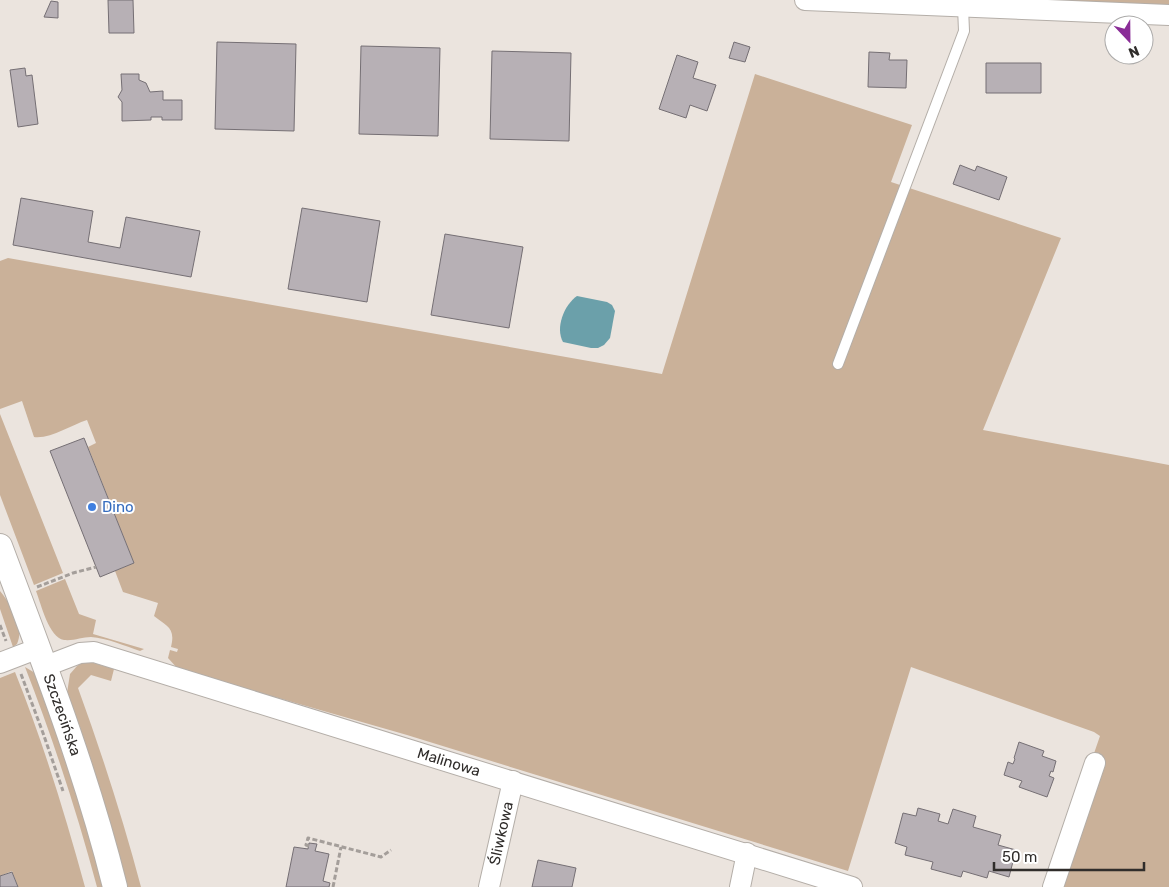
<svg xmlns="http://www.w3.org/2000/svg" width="1169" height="887" font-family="Rubik,sans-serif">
<rect width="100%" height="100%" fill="#ebe4de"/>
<path fill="#cab199" d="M1023 0H1169V8Z
M755 74 912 125 891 182 1061 238 983 430 1169 465V887H1058L1091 762 1100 736 1094 732 911 667 848 871 407 735 178 669 168 658 170 650 177 652 178 649 171 647C176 627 166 626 154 616L158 603 123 592 115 571 134 563 88 447 96 443 87 420C71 425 51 439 34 437L22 401 0 409V261L8 258 662 374Z
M0 414 63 573 34 585 0 495Z
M65 579 79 614 96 620 93 634 144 649 140 651C125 646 107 638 91 637 82 637 74 641 64 640 49 638 41 604 36 591Z
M0 591C11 605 25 626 17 644L13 647 0 609Z
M83 662 94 663 114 669 111 681 91 675 78 688C102 754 123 819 141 887H126L80 727 67 693 70 674 77 666Z
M25 667 35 673 73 774 104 887H97C77 812 53 739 25 667Z
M15 672C43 742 65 814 85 887H18L12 871 0 876V678Z"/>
<path fill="#6ba0aa" d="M577 296 607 302 612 305 615 311 610 338 604 345 598 348H591L563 342C555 328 564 305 577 296Z"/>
<path fill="#b7b0b5" stroke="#756f74" d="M108 0H133L134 33H109Z
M51 1 58 2V18L44 17Z
M217 42 296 44 294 131 215 129Z
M734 42 750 47 745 62 729 58Z
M361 46 440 48 438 136 359 134Z
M492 51 571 53 569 141 490 139Z
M869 52 890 53 889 60H907L906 88 868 87Z
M677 55 698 62 693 78 716 85 707 111 690 105 686 118 659 109Z
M986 63H1041V93H986Z
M25 68 26 76 32 75 38 124 18 127 10 70Z
M121 74H139V80L146 83 150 92 163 91V100H182V120H162V117H151V120L122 121V102L118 97 122 90Z
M960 165 975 171 977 166 1007 177 999 200 953 184Z
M21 198 93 211 88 242 120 248 126 217 200 231 191 277 13 245Z
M302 208 380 221 367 302 288 289Z
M445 234 523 247 509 328 431 315Z
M84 438 134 563 100 577 50 451Z
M1019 742 1044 751 1042 756 1056 761 1053 772 1051 771 1049 776 1054 778 1047 797 1019 787 1022 781 1004 775 1008 762 1013 764 1015 759 1014 758Z
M918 808 940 814 938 821 948 824 953 809 976 816 973 827 1001 835 998 845 1016 850 1009 877 989 871 987 878 963 871 961 877 931 869 933 862 905 855 907 847 895 843 903 813 916 816Z
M309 843 317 844 315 851 329 854 323 881 330 883 329 887H286L294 847 308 849Z
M538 860 576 868 572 887H532Z
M12 872 18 887H0V876Z"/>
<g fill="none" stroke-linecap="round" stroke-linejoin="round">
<g stroke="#b4aea8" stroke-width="12">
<path id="service" d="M838 364 964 31 963 7"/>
</g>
<g stroke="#b4aea8" stroke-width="22">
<g id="minor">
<path d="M805 0 1169 15"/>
<path d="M0 663 39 648"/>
<path id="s1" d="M46 666 80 653 94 652 852 887"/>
<path id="s2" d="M489 887 513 781"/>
<path d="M740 887 747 853"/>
<path d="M1053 887 1095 763"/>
</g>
</g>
<g stroke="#b4aea8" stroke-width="26">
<g id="tertiary">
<path id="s3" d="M0 546C42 658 86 770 115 887"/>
</g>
</g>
<path stroke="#a49e9a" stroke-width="3" stroke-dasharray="5 2.5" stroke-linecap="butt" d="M37 587 73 573 96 567
M0 625 6 641
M21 674 43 733 63 791
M309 846 306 845 308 838 381 857 391 850
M333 887 341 847"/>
<use href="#service" stroke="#fff" stroke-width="10"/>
<use href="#minor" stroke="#fff" stroke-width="20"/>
<use href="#tertiary" stroke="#fff" stroke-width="24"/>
</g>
<circle fill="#3f7fe0" stroke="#fff" stroke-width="2" cx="92" cy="507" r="5"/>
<g text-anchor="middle" stroke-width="4" stroke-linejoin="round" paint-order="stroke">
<g font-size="15" fill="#366cbe" stroke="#fff" text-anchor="start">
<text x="102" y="512">Dino</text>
</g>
<g font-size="15" fill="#302d2b" stroke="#fff">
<text dy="5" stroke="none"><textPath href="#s3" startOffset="180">Szczecińska</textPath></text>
<text dy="5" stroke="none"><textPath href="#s1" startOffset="422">Malinowa</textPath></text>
<text dy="5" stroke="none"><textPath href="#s2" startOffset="55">Śliwkowa</textPath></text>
</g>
</g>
<g transform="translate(1129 40) rotate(158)"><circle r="24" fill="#ffffff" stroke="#acabaa"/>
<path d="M0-4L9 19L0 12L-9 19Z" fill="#8a2d97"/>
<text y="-8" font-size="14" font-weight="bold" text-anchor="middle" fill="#302d2b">N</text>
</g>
<path d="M994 862v8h150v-8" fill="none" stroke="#302d2b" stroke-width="2.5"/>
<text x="1002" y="862" font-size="15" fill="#302d2b" stroke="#ffffff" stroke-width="4" paint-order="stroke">50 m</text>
</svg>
